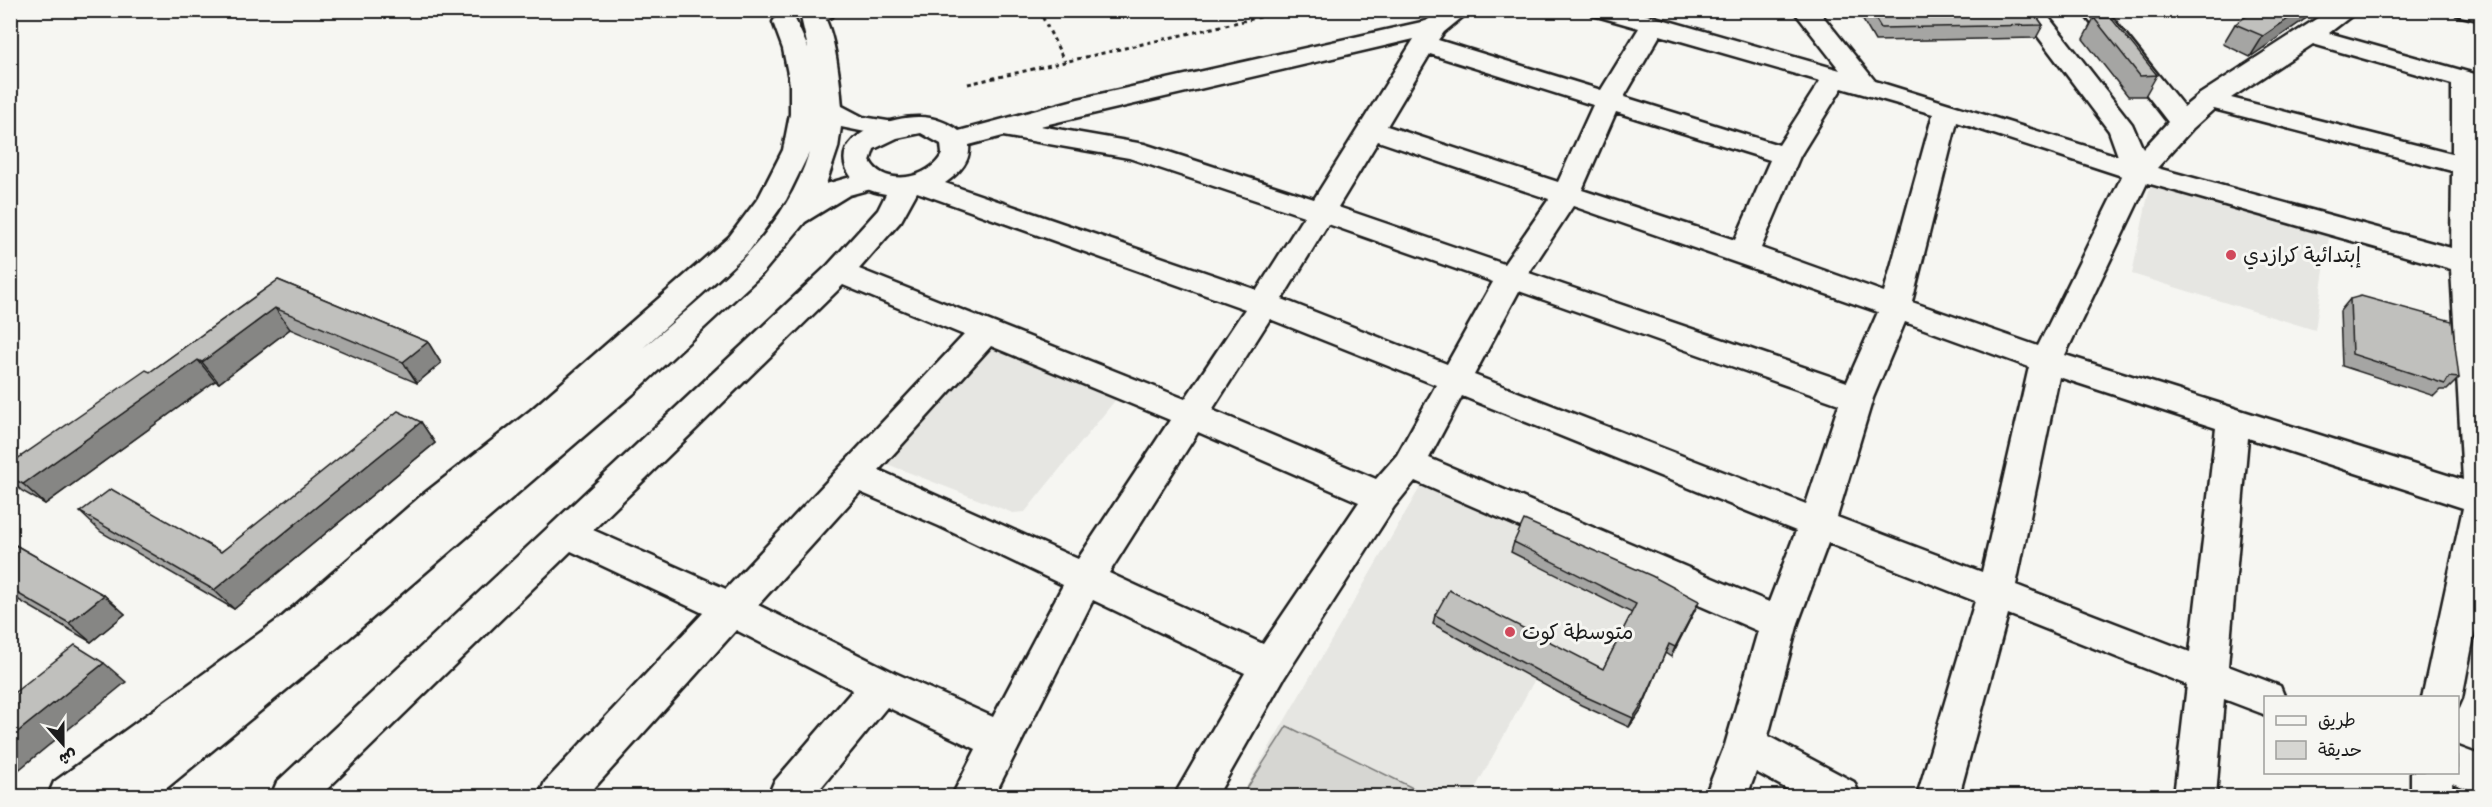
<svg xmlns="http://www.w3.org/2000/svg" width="2492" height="807" font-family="Dekko,'Playpen Sans Arabic',sans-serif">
<rect width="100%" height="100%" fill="#f6f6f2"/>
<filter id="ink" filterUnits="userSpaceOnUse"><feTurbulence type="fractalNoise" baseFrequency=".0167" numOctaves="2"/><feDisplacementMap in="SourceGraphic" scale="12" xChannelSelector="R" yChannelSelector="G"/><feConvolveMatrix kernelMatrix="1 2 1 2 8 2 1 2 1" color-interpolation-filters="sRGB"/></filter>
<g filter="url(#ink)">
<path fill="#e6e6e2" d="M2150 185 2329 237 2315 330 2132 274Z
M990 348 1117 398 1025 512 1013 513 887 464Z
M1422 484 1524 525 1695 610 1671 657 1665 654 1641 710 1629 727 1535 679 1471 796H1241Z"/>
<path fill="#d6d6d2" stroke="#797977" stroke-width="1.5" d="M1287 726 1429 796H1242Z"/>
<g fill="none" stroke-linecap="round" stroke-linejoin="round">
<g stroke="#1c1c1c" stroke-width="5">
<path id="minor" d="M1442 10H1471L1444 32 1438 40 1601 90 1639 28 1593 15 1590 10H1630L1840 70 1793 10H1818L1875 81 2118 156 2109 131 2018 10H2043L2132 124 2143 149 2168 122 2081 10H2106L2184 107 2200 94 2330 10H2359L2329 33 2482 76V92L2478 91 2479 161H2482V594L2462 698 2458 707V698H2422L2463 508 2248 438 2228 666 2280 686 2285 698H2266V715L2224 699 2216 796H2174L2187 685 2008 614 1959 796H1917L1975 601 1828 543 1798 623 1768 736 1854 782 1860 796H1800L1756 772 1747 796H1705L1725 745 1758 631 1415 481 1394 507 1284 678 1217 796H1174L1245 673 1093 600 994 796H952L976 749 887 707 814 796H768L774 782 853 690 736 630 587 796H539L545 782 703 613 571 551 320 796H271L277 782 828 265 878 210 886 194C872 192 858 187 850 175 825 137 891 116 920 117 933 117 949 123 959 131L1078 99 1426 21ZM1660 35 1820 81 1779 145 1624 97ZM1414 39 1314 199 1144 144 1040 126ZM2313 44 2452 84V154L2231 98ZM1430 54 1593 105 1558 182 1387 126ZM1842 88 1933 114 1884 292 1761 248 1800 156ZM2214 109 2452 171 2451 248 2157 168 2192 129ZM1616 112 1770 160 1735 240 1582 190ZM1957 122 2122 176 2038 346 1912 302ZM921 133 941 144 942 154C930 179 884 188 870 161L874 149 897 138ZM1003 136 1129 158 1304 216 1257 290 945 183C958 174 971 162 969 145ZM1378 141 1549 199 1504 264 1338 207ZM2147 183 2451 269 2463 480 2065 355ZM917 192 1245 309 1185 399 859 269 901 221ZM1573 206 1878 312 1847 382 1529 273ZM1328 224 1493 282 1447 364 1282 299ZM843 285 964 335 726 589 593 530ZM1519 291 1839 404 1806 504 1474 375ZM1270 319 1436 385 1397 455 1376 479 1212 410ZM1905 322 2029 367 1982 572 1837 517 1873 398ZM991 346 1170 420 1078 559 879 470ZM2059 377 2216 428 2190 652 2016 585ZM1462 396 1796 531 1769 602 1429 458ZM1198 432 1359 502 1263 644 1109 573ZM860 492 939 526 1063 585 993 717 895 673 758 605Z
M2454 10H2482V21L2457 15Z
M2458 747 2482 756V794L2452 783 2453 796H2411V772H2458Z"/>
</g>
<g stroke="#1c1c1c" stroke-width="5">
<path id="major" d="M806 10H838C831 21 818 23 806 20L803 15Z"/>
</g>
<g stroke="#1c1c1c" stroke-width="5">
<path id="highway" d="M817 10C834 15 841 89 842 106L863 117 900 123 904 129 900 135 890 137 841 127 838 148 826 184 872 171 882 174 886 180 882 186 849 195 805 222 762 274 633 394 349 638 157 796H106L109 791 101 796H48L54 782 282 617 421 496 531 410 729 237 759 197 783 150 790 114V84L783 49 773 22 776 17 785 15 794 17 808 48 801 17 804 12ZM809 153C783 238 707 292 643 348L749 251 786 200Z"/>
</g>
<path stroke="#1c1c1c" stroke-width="3" stroke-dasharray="4 4" stroke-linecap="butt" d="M1039 10 1065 62
M1043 16 1065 10
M968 84 1291 10"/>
<use href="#minor" fill="#f6f6f2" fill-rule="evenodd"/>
<use href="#major" fill="#f6f6f2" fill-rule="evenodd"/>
<use href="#highway" fill="#f6f6f2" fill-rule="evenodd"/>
</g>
<path fill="#a5a5a3" stroke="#1c1c1c" stroke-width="1.5" d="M1857 10H2032L2043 25 2036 38 1875 41Z
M2318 10 2250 57 2223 44 2235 24Z
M2094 18 2157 75 2145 96H2128L2083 39Z
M278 280 428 342 441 363 417 383 290 329 219 383 215 381 45 504 22 491 10 480V464L150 372Z
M2350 299 2459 378 2447 390H2440L2434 396 2342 366 2340 311Z
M421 422 435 443 234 609 101 532 80 512 221 552Z
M10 542 104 595 125 614 91 642 10 595Z
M1514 542 1695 610 1671 657 1665 653 1641 710 1629 727 1581 705 1433 624 1435 615 1603 669 1632 613 1511 552Z"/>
<path fill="#868684" stroke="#1c1c1c" stroke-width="1.5" d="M2301 10H2318L2250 57 2263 36Z
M275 308 290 329 219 383 202 362Z
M428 342 441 363 417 383 403 362Z
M198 360 215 381 45 504 23 484Z
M421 422 435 443 234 609 214 590Z
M104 595 125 614 91 642 69 623Z
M1699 601 1695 610 1671 657 1675 647Z
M1669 644 1641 710 1629 727 1633 718Z
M104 663 126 682 10 777V738Z"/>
<path fill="#c0c0bd" stroke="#1c1c1c" stroke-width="1.5" d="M1870 10H2032L2043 25 1881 28Z
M2256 10H2301L2263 36 2235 24Z
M2094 18H2111L2157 75 2140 76Z
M278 280 428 342 403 362 275 308 202 362 198 360 23 484 10 477V464L146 370 150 372Z
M2361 296 2452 321 2459 378 2449 377 2445 384 2352 354 2350 299Z
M398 411 421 422 214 590 80 512 111 489 221 552Z
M1524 520 1652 576 1699 601 1675 647 1669 644 1644 701 1633 718 1584 696 1435 615 1449 590 1603 669 1636 604 1514 542Z
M10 542 104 595 69 623 10 589Z
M75 645 104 663 10 738V696Z"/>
</g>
<g fill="#d1495b" stroke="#f6f6f2" stroke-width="2">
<circle cx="2231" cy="255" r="6"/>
<circle cx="1510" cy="632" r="6"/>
</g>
<g text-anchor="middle" stroke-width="6" stroke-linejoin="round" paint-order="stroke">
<g font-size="21" fill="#1c1c1c" stroke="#f6f6f2" text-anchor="start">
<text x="2243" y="262">إبتدائية كرازدي</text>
<text x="1522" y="639">متوسطة كوت</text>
</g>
</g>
<rect width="2492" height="807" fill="none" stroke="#f6f6f2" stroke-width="36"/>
<rect x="18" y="18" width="2456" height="771" fill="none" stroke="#1c1c1c" stroke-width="2" filter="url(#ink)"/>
<rect x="2264" y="696" width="195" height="78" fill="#f6f6f2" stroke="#9f9f9c" stroke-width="1.5"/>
<rect x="2276" y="716" width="30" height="9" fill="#f6f6f2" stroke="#9f9f9c" stroke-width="1.5"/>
<text x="2318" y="726" font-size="18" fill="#1c1c1c">طريق</text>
<rect x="2276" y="741" width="30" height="18" fill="#d6d6d2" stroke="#9f9f9c" stroke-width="1.5"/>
<text x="2318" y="756" font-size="18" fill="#1c1c1c">حديقة</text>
<g transform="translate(63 744) rotate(159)" stroke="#f6f6f2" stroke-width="4.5" paint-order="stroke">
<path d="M0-4.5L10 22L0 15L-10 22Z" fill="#1c1c1c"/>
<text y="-9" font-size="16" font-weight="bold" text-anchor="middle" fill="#1c1c1c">ش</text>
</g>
</svg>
